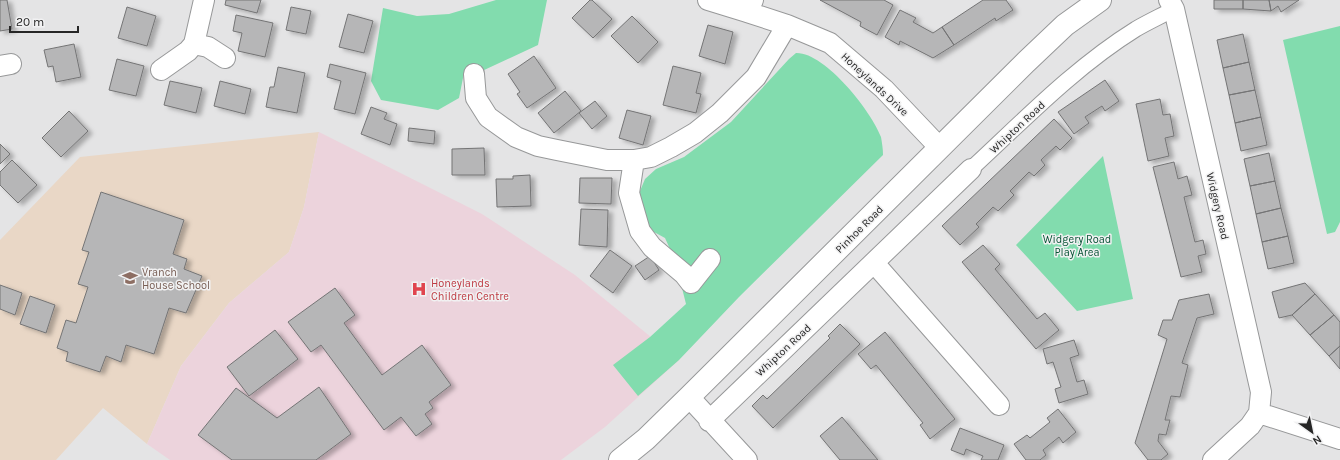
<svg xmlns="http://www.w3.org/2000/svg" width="1340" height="460" font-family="Karla,sans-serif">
<defs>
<filter id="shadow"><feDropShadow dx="4.5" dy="2.5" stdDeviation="2" flood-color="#0004"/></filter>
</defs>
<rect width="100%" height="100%" fill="#e4e4e5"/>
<path fill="#e9d7c6" d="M319 132 304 207 289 252 229 303 181 366 147 444 103 408 56 460H0V240L80 157Z"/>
<path fill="#ecd3dc" d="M319 132 482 214 575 275 679 360 605 427 561 460H170L147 444 181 366 229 303 289 252 304 207Z"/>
<path fill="#82dcae" d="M496 0H547L538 45 482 71 464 73 459 98 438 110 381 100 371 81 383 8 417 16 449 14Z
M1340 26V222L1335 232 1327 234 1283 40Z
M796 53C825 52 872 112 881 137 882 143 883 149 883 155L739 297 679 360 638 396 613 365 650 337 686 304 675 260 665 238 654 232 644 220 640 204V191L645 179 656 169 684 157 731 122 789 59Z
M1103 156 1133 299 1077 311 1016 245Z"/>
<path fill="#b6b6b7" stroke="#747475" filter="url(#shadow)" d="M0 0H7L12 29 0 31Z
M226 0H261L257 13 225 5Z
M590 0H592L612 19 593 38 572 18Z
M820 0H884L893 5 877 35 860 26 861 22Z
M983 0H1006L1013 10 996 21 995 18 954 45 942 27Z
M1214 0H1243V9H1214Z
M1243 0H1269L1271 11 1243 9Z
M1269 0H1299L1281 12 1278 6 1271 11Z
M127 7 156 16 147 46 118 38Z
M291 7 311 11 306 34 286 30Z
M900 10 916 18 913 22 933 33 942 27 954 45 933 58 900 41 899 45 885 37Z
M348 14 373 21 364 53 339 47Z
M236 15 273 23 265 57 238 51 242 33 233 31Z
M632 16 658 42 638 63 611 36Z
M708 25 733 32 725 64 699 56Z
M1243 34 1249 62 1223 68 1217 40Z
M74 44 81 77 56 82 53 66 48 67 44 50Z
M534 56 556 88 527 108 517 94 520 92 508 74Z
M117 59 144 66 136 96 109 90Z
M1249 62 1255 90 1229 95 1223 68Z
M330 64 366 73 355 114 334 109 341 81 327 77Z
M673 66 701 73 696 93 701 94 696 113 663 105Z
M278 67 305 73 297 113 266 107 270 87H274Z
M1105 80 1119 101 1105 111 1102 106 1085 117 1089 123 1074 134 1058 112Z
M170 81 202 88 196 113 164 105Z
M220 81 251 89 245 114 214 106Z
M1255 90 1261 117 1235 123 1229 95Z
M565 91 581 111 554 133 538 113Z
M1160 99 1163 115 1170 114 1174 136 1165 138 1169 156 1148 161 1136 104Z
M595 101 607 116 592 129 579 113Z
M371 107 387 113 384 119 397 124 390 145 361 134Z
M627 110 651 116 643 145 619 138Z
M69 111 88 131 61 157 42 138Z
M1261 117 1267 145 1241 151 1235 123Z
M1054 119 1072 138 1060 150 1056 146 1041 160 1045 165 1034 176 1029 172 1010 191 1014 195 998 211 993 207 976 224 979 227 960 245 942 226Z
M409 128 435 131 434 144 408 141Z
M0 144 10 154 0 164Z
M484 148 485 175H452V149Z
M1269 153 1275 181 1250 186 1244 159Z
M12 160 37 185 18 203 0 185V172Z
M1174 162 1178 179 1187 176 1192 195 1184 197 1195 242 1203 240 1206 254 1198 256 1202 272 1181 277 1153 167Z
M530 175 531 206 497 207 496 179H513V176Z
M580 178H612L611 204 579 203Z
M1275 181 1281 208 1256 214 1250 186Z
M101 192 184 220 173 254 187 259 184 269 202 276 186 313 169 308 154 354 126 345 121 362 106 356 100 372 66 361 68 352 57 348 66 320 76 323 88 287 78 284 89 252 82 250Z
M1281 208 1288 236 1262 242 1256 214Z
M581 209 608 210 607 247 579 245Z
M1288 236 1294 263 1268 269 1262 242Z
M983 245 1000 264 995 269 1037 319 1045 313 1059 330 1036 349 962 262Z
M610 250 632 266 613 293 590 276Z
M650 256 659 270 645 280 635 266Z
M1305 283 1315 294 1292 315 1279 318 1272 292Z
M0 285 22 293 15 315 0 309Z
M335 288 355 315 344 323 382 375 422 345 451 385 429 402 433 408 425 414 432 424 416 436 401 417 384 430 321 345 311 352 288 322Z
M1209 294 1214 314 1197 318 1182 363 1188 365 1180 397 1171 396 1165 420H1170L1166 435 1159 434 1158 441 1168 454 1161 460H1148L1135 443 1167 339 1158 335 1163 320H1172L1179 300Z
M1315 294 1334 315 1310 335 1292 315Z
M30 296 55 305 46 333 20 324Z
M1334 315 1340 322V346L1329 356 1310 335Z
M840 324 860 344 773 428 752 406 763 395 767 399 830 338 828 336Z
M275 330 298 359 249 396 227 367Z
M885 332 955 419 930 439 920 425 923 423 876 365 871 369 858 354Z
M1074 340 1079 355 1070 358 1077 382 1084 380 1088 394 1059 403 1055 389 1061 387 1053 362 1047 364 1043 349Z
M1340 346V369L1329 356Z
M319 387 351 434 316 460H232L198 435 236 388 277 418Z
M1058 409 1076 432 1063 443 1059 437 1043 450 1046 455 1040 460H1026L1014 444 1027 435 1030 438 1050 422 1047 418Z
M842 417 878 460H840L820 436Z
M960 428 1004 445 998 460H981L983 456 966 449 964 455 951 450Z"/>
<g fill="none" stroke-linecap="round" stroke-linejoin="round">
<g stroke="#979899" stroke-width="17">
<path id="pedestrian" d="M971 169C1024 120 1075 67 1136 29 1148 22 1161 16 1174 9"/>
</g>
<g stroke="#979899" stroke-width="22">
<path id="minor" d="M708 0 747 12
M753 0 747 12 787 25 830 43 884 89 940 148
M1169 0 1174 9 1261 392 1259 413 1250 426 1213 460
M194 44 208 47 225 58
M0 66 11 64
M161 70 188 51 194 44 204 0
M474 74 476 98 488 117 516 137 538 146 557 150 607 160H634L651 157 671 147 695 133 720 113 756 77 787 25
M634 160 629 193 640 231 652 247 684 274 691 283 710 259
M875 264 999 405
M689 397 747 460
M1259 413 1340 439
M709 421 971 169"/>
</g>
<g stroke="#979899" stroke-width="24">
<path id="secondary" d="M620 460 646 439 689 397 1026 62 1065 25 1100 0"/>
</g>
<use href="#pedestrian" stroke="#fff" stroke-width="15"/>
<use href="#minor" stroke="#fff" stroke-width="20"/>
<use href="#secondary" stroke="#fff" stroke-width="22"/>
</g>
<defs>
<g id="school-bare" transform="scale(1.2)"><path d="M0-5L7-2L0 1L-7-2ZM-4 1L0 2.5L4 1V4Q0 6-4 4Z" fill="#8d6e63" stroke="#f1f1f2" stroke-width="2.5" paint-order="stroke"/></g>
<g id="hospital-bare" transform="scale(1.2)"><path d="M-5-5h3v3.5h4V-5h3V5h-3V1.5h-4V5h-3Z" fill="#e0444e" stroke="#f1f1f2" stroke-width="2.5" paint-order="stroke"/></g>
</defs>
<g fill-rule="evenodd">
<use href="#school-bare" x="130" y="278"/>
<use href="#hospital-bare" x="419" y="289"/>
</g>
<g text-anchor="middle" stroke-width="3" stroke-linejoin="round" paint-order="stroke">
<g font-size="11" fill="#262626" stroke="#f1f1f2">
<text transform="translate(875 84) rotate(43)" y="4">Honeylands Drive</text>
<text transform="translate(1017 127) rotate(-43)" y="4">Whipton Road</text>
<text transform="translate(1218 206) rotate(77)" y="4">Widgery Road</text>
<text transform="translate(859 229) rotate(-45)" y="4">Pinhoe Road</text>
<text transform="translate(783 350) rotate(-43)" y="4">Whipton Road</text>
</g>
<g font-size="11" fill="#075335" stroke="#f1f1f2">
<text x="1077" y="243">Widgery Road<tspan x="1077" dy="13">Play Area</tspan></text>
</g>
<g font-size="11" fill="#785e54" stroke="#f1f1f2" text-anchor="start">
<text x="142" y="276">Vranch<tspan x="142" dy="13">House School</tspan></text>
</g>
<g font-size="11" fill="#be3a42" stroke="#f1f1f2" text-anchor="start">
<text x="431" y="287">Honeylands<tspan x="431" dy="13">Children Centre</tspan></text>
</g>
</g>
<g transform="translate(1312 432) rotate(147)" stroke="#f1f1f2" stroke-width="3" paint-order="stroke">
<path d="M0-3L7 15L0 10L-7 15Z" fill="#262626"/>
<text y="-6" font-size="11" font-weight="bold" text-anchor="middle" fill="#262626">N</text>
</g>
<path d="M10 26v6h68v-6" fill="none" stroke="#262626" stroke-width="2"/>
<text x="16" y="26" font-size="12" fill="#262626" stroke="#f1f1f2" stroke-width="3" paint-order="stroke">20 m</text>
</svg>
